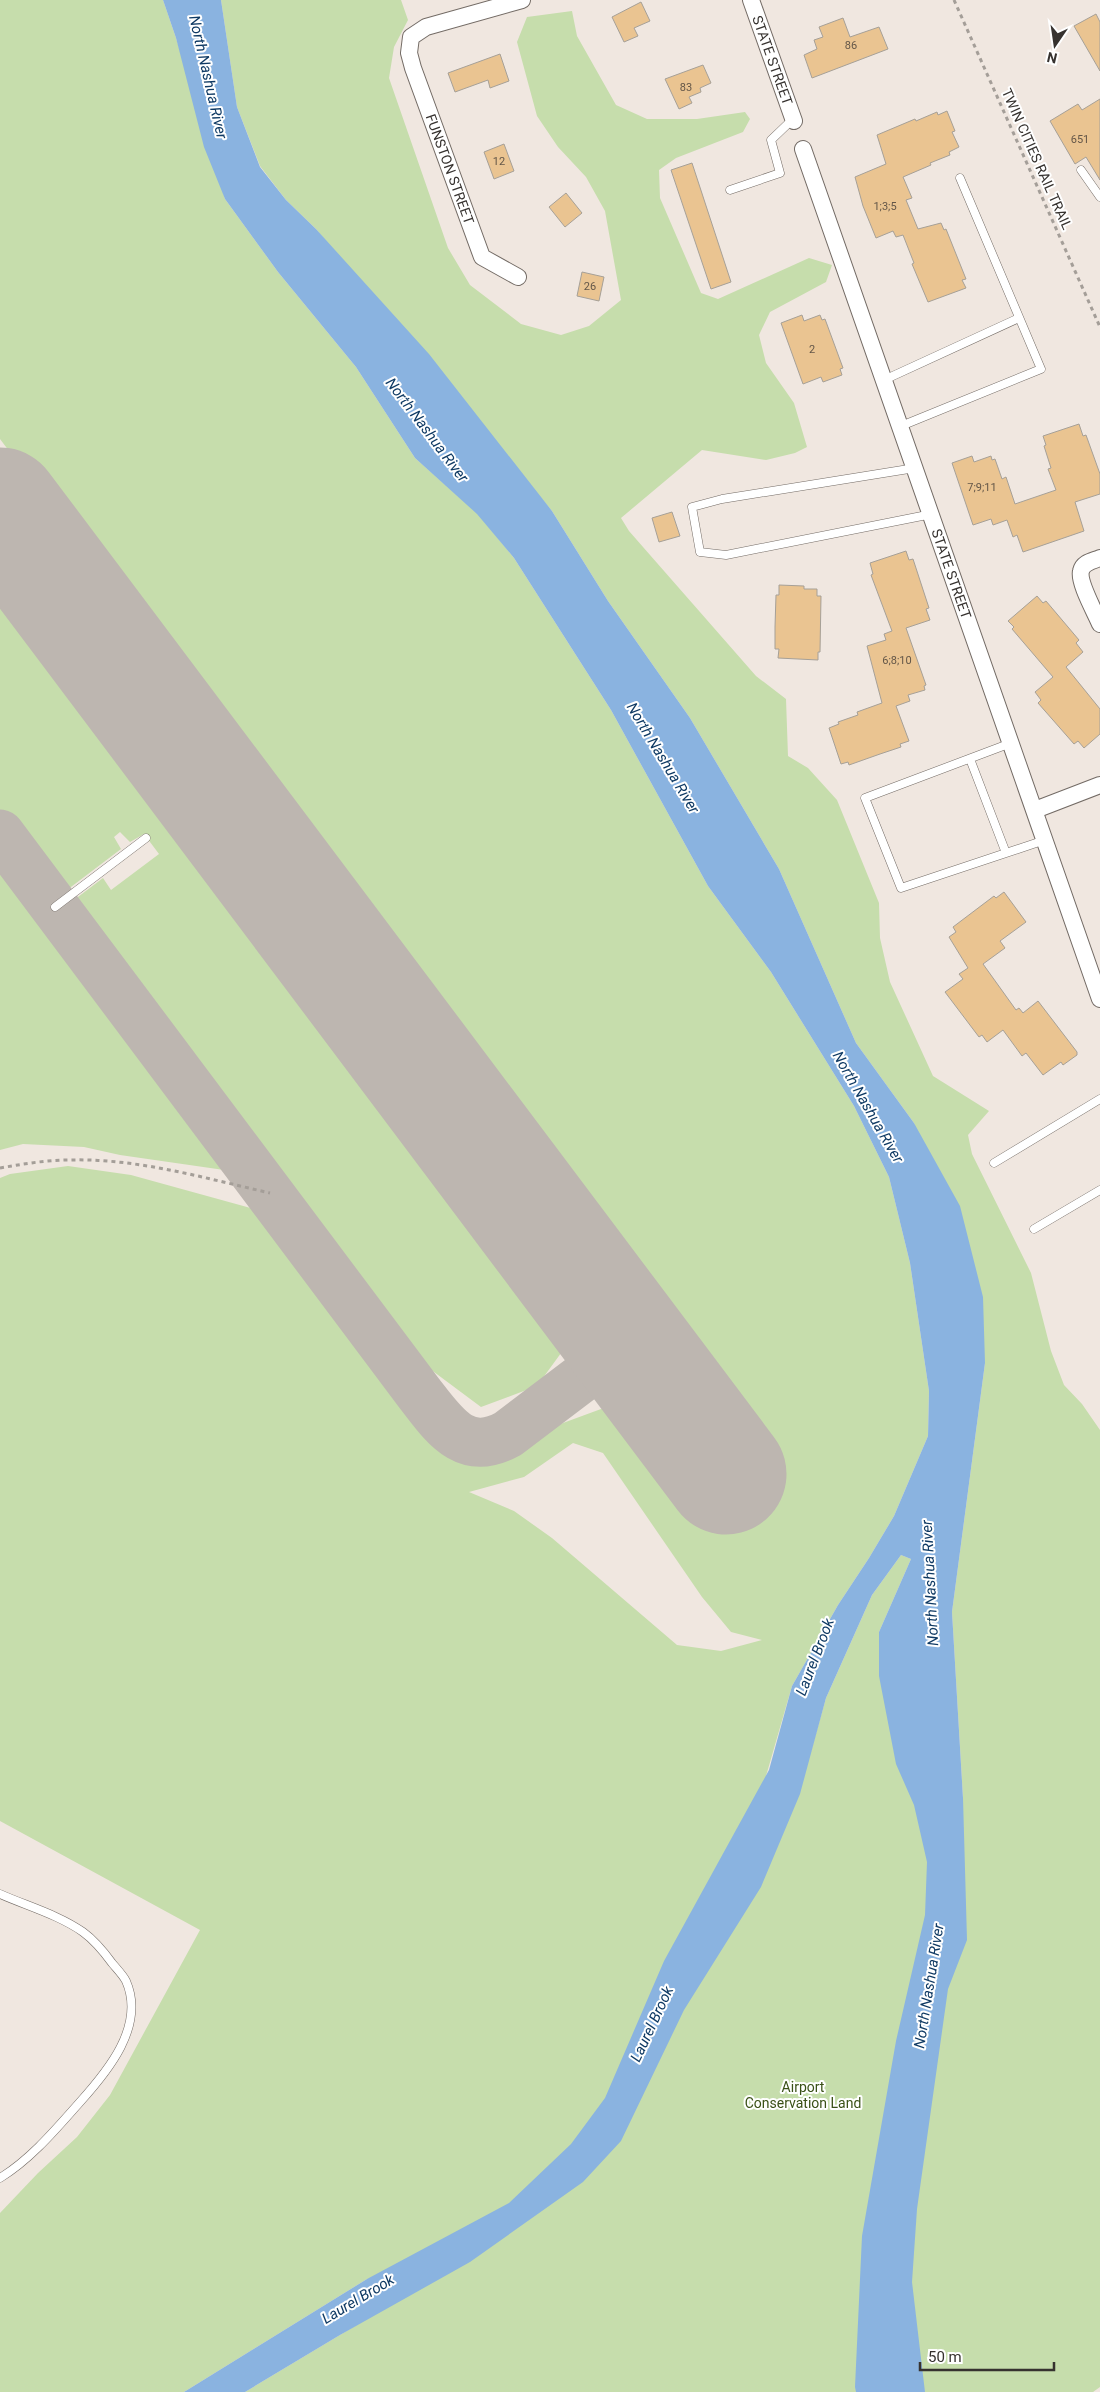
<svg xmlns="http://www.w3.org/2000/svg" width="1100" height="2392" font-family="Roboto,sans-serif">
<rect width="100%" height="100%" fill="#f0e7e0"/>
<path fill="#c6ddac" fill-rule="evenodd" d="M0 0H163L176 38 225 199 278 272 356 367 415 458 478 514 514 558 611 710 708 886 771 972 854 1106 889 1177 910 1263 929 1391 928 1436 894 1516 869 1558 838 1605 792 1686 766 1776 811 1751 826 1698 872 1595 901 1555 911 1559 879 1632 963 1798 952 1612 985 1363 914 1123 856 1043 779 869 690 718 608 601 552 511 316 229 286 200 260 166 237 107 221 0H401L408 20 394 47 389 78 448 248 470 285 521 324 561 335 589 326 621 300 605 211 586 177 558 147 537 116 517 42 527 17 572 11 577 36 616 105 647 119H697L745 112 750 119 743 132 676 158 659 170 660 198 701 293 718 299 809 258 832 265 826 282 770 312 759 335 766 363 794 403 807 447 795 453 766 460 702 450 621 518 629 531 756 676 786 699 788 756 808 768 837 800 879 903 880 938 890 982 933 1076 989 1111 968 1135 972 1154 1031 1273 1051 1351 1064 1385 1082 1404 1100 1430V2387L1093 2392H245L445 2272 367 2279 184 2392H0V2213L38 2173 77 2137 110 2095 200 1930 0 1821V1178L10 1174 68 1166 131 1175 265 1212 434 1439 457 1454 478 1457 499 1455 563 1423 620 1402 697 1502 761 1450 0 439ZM573 1443 603 1453 702 1597 731 1632 762 1640 721 1651 677 1645 552 1538 514 1511 469 1492 524 1477Z
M0 578 572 1338 537 1386 481 1407 430 1369 333 1252 70 903 103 878 111 890 159 854 144 834 130 842 120 832 114 837 121 849 63 893 0 810Z
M0 862 231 1171 120 1155 84 1147 23 1144 0 1150Z"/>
<path fill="#8ab3e0" d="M163 0H221L237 107 260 167 286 200 316 229 429 354 552 511 608 601 690 718 779 869 856 1043 914 1123 960 1206 983 1297 985 1363 952 1612 963 1798 967 1940 948 1989 917 2209 912 2282 925 2392H856L855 2387 862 2236 896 2041 925 1915 927 1862 914 1805 896 1764 879 1676V1632L911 1559 901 1555 872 1595 826 1698 800 1794 761 1887 684 2010 621 2141 583 2182 470 2262 340 2335 245 2392H184L367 2279 509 2203 571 2144 605 2098 664 1961 769 1770 792 1686 838 1605 869 1558 894 1516 928 1436 929 1391 910 1263 889 1177 854 1106 771 972 708 886 611 710 514 558 477 514 415 458 356 367 278 272 225 199 204 147 176 38Z"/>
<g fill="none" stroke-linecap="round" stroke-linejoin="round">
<path stroke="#bdb6b0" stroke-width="49" d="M0 529 11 534 30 548
M0 834 419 1393C444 1425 464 1458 508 1434L628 1343"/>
<path stroke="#bdb6b0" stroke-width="121" d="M0 508 726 1474"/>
</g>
<path fill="#eac491" stroke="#a6a097" d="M641 2 650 21 634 28 638 36 624 42 612 17Z
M1096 14 1100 22V71L1074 26Z
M843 18 850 37 879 27 888 49 812 78 804 55 817 49 814 40 823 37 819 27Z
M500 54 509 81 490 88 488 80 455 92 448 73Z
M703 65 711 83 700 88 701 92 689 97 692 103 679 109 665 79Z
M1100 99V180L1086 157 1075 164 1050 121 1078 104 1082 110Z
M947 111 955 131 952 132 959 147 949 152 950 155 930 163 931 165 903 177 912 198 906 200 918 229 941 223 944 230 946 229 966 279 962 280 966 288 928 302 912 264 914 263 903 235 896 237 893 231 876 238 863 206 855 177 886 164 877 135 915 119 916 121 937 112 938 115Z
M504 144 514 171 494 179 484 152Z
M692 163 731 282 711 289 671 170Z
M566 193 582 213 565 227 549 207Z
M582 272 604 277 599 301 577 296Z
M802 315 804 321 820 315 822 320 825 319 843 368 840 369 842 375 823 382 821 377 803 384 781 323Z
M1079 424 1083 436 1086 435 1100 474V494L1075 502 1084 531 1023 552 1017 535 1013 537 1007 520 993 525 991 519 973 525 952 463 972 456 974 462 991 456 992 460 995 459 1002 479 1006 477 1015 504 1056 490 1048 469 1051 468 1044 446 1046 445 1043 436Z
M672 512 680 536 659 542 652 518Z
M906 551 909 560 913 559 929 608 926 609 930 620 906 628 926 685 924 686 925 690 908 695 910 701 896 706 909 741 900 744 901 747 880 754 849 765 848 762 841 764 829 728 839 724 838 722 858 715 857 712 882 703 867 646 886 640 884 634 892 631 871 575 873 574 870 563Z
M779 585 804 586V589H817V596H821L820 652H818V660L778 658 779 649H775V627L776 595H779Z
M1037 596 1043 603 1046 601 1079 640 1076 643 1083 652 1066 667 1100 709V734L1084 748 1078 741 1074 744 1038 703 1041 700 1035 692 1053 677 1012 629 1014 627 1008 621Z
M1004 892 1026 922 1000 941 1005 948 983 964 1016 1010 1019 1008 1023 1013 1038 1001 1077 1052V1055L1063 1065 1061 1062 1043 1075 1026 1053 1022 1056 1003 1030 987 1042 982 1035 979 1037 945 992 963 979 959 974 968 968 949 937 956 932 953 927 994 896 996 898Z"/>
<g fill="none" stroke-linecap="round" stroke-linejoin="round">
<g stroke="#736b65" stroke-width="9">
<path id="service" d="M1081 170 1100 197
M730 190 780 173 771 140 793 119
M884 380 1019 318
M901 426 1041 369 960 178
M915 468 722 499 692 507 700 552 726 555 932 514
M1011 743 865 798 901 888 1045 840
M970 759 1006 853
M55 907 146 838
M994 1163 1100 1099
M1034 1229 1100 1190
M0 1894C27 1906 59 1915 83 1932 94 1940 104 1952 112 1963 116 1968 123 1975 126 1981 146 2026 107 2072 80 2102 56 2129 31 2159 0 2178"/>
</g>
<g stroke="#736b65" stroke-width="18">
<g id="minor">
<path id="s1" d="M751 0 794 121"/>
<path id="s2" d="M803 149 1100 999"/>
<path d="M518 277 482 257 413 68 409 53 411 37 426 27 522 0"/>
<path d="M1100 558C1093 561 1083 562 1081 571 1078 582 1095 612 1100 624"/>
<path d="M1035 810 1100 785"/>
</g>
</g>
<path stroke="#a49e98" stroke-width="3" stroke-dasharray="4 4" stroke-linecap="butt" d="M954 0 1100 327
M0 1168C23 1164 46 1160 69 1160 137 1158 204 1178 270 1193"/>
<use href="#service" stroke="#fff" stroke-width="8"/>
<use href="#minor" stroke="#fff" stroke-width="16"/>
</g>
<g text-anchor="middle" stroke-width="4" stroke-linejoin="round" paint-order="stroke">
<g font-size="11" fill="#635648">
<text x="851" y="49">86</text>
<text x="686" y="91">83</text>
<text x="1080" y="143">651</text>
<text x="499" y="165">12</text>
<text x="885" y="210">1;3;5</text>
<text x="590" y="290">26</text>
<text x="812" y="353">2</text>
<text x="982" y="491">7;9;11</text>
<text x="897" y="664">6;8;10</text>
</g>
<g font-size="14" fill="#36322f" stroke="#fff">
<text dy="5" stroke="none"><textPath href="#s1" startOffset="64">STATE STREET</textPath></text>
<text transform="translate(1037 159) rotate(66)" y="5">TWIN CITIES RAIL TRAIL</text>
<text transform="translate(450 169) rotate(70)" y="5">FUNSTON STREET</text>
<text dy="5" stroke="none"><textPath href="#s2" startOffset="450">STATE STREET</textPath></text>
</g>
<g font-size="14" fill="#395016" stroke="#fff">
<text x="803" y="2092">Airport<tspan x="803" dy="16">Conservation Land</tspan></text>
</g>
<g font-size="15" font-style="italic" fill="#0f3a64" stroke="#fff">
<text transform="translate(208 77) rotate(77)" y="5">North Nashua River</text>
<text transform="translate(427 430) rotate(53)" y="5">North Nashua River</text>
<text transform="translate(663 758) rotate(59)" y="5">North Nashua River</text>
<text transform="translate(868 1107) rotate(60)" y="5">North Nashua River</text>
<text transform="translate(930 1583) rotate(-93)" y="5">North Nashua River</text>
<text transform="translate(815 1657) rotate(-69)" y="5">Laurel Brook</text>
<text transform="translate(929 1986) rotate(-81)" y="5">North Nashua River</text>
<text transform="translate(652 2024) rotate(-65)" y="5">Laurel Brook</text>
<text transform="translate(358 2299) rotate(-31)" y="5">Laurel Brook</text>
</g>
</g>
<g transform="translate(1055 45) rotate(193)" stroke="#ffffff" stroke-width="4" paint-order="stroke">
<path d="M0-4L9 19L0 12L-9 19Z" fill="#36322f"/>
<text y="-8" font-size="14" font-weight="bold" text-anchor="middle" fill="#36322f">N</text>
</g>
<path d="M920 2362v8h134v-8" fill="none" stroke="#36322f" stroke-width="2.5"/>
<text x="928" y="2362" font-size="15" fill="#36322f" stroke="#ffffff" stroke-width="4" paint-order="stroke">50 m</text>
</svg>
